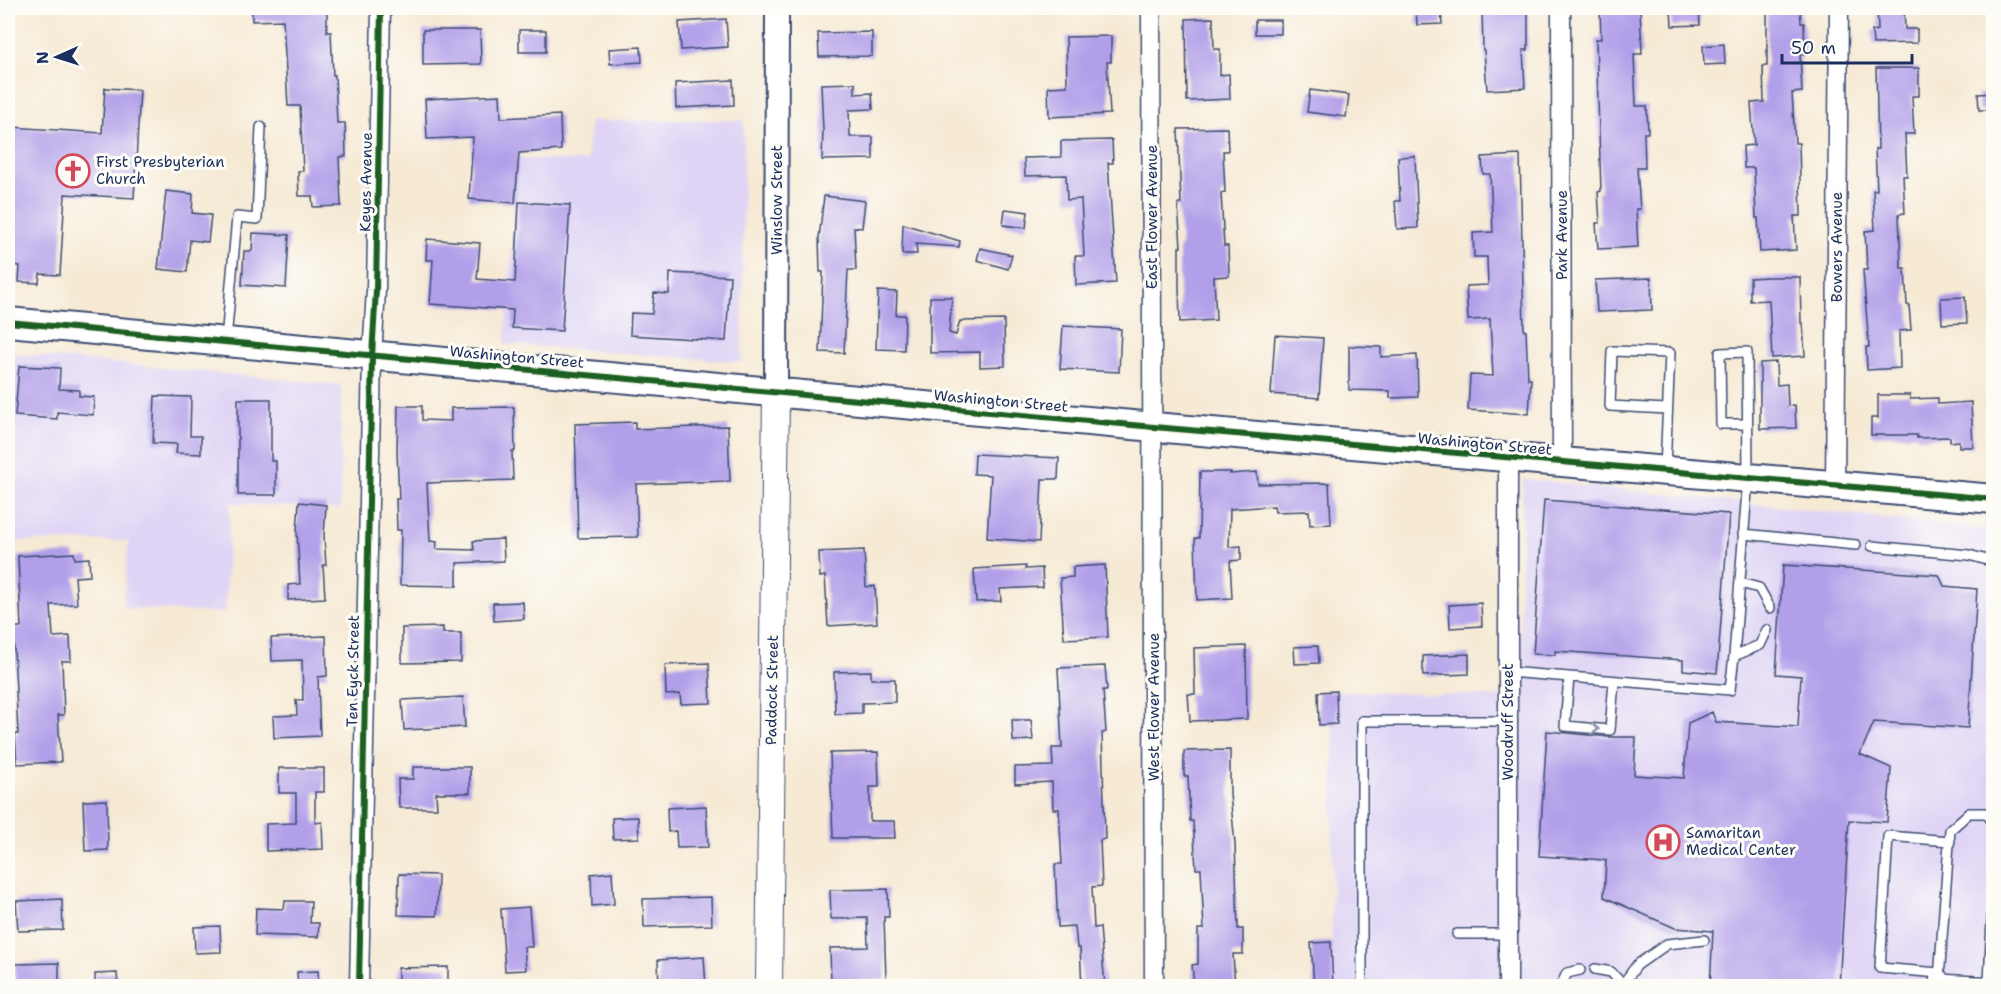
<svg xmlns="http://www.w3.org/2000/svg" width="2001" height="994" font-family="'Shantell Sans',sans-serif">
<rect width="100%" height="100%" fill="#fdfcf7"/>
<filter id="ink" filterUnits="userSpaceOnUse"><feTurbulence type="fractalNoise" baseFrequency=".0167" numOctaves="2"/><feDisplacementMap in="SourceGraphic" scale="12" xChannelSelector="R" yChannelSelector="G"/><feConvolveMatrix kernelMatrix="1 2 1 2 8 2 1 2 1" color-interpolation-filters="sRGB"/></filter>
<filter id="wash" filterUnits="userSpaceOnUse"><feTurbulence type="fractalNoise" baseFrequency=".008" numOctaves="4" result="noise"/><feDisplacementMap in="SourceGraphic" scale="24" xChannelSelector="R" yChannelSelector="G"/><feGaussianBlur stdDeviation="1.35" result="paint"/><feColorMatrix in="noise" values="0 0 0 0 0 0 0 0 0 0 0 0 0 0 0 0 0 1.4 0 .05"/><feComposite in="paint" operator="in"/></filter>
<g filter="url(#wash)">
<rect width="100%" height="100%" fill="#f6ead5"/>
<path fill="#dfd4f5" d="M744 120 742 362 505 344 518 159 587 161 590 121Z
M8 353 341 385 340 509 230 503 225 613 123 608 128 541H8Z
M1523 479 1993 530V986H1331L1334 691 1518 697Z"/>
<g id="blocks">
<path fill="#b19fe9" d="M252 8H327V32H331L333 75H335L337 123H345L346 156 339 157 341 206 313 207 312 196H299L298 171H303L300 106H288L283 20 252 21Z
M1416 8H1441L1442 24 1417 25Z
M1482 8H1528V50H1523L1525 88 1487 90 1484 50H1483Z
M1600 8H1640L1642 54H1634L1636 106H1647L1648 133H1644L1645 168H1637L1640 209H1636L1638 247 1598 249 1596 223H1600L1598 192 1601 191 1596 39H1601Z
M1671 8H1699L1700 25 1672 26Z
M1767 8H1800L1801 23H1804L1805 54H1800L1802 92 1792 93 1795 143H1799L1801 216H1794L1796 250 1760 252 1758 218H1756L1754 168H1744L1743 146 1754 145 1751 103 1764 102 1763 66H1767Z
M1877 8H1904L1905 29H1917V43L1873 44 1872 31 1878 30Z
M1213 18 1214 49H1220V75L1229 74 1230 99 1187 101 1186 19Z
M726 19 728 47 681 50 679 22Z
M1255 20H1281V34H1255Z
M423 30H480L481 64 423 65Z
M519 30H546V52H519Z
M872 32V56L819 57 818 33Z
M1111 36V62H1107L1110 114 1049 117 1048 87 1067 86 1066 37Z
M1724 44 1725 64 1704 65 1703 46Z
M641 47 642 62 610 64 609 49Z
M1876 68H1919V96H1912L1914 134H1905L1907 176H1903L1905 213 1899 214 1901 268H1905L1907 305H1909L1911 330 1899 331 1900 368 1867 370 1866 347H1869L1863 270H1867L1865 231 1875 230 1873 190H1877L1875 149H1878Z
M733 80 734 105 676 108 675 83Z
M855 83V94L872 93 873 109 849 110 850 137H873V159L822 160 823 130 821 84Z
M105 88 140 90 134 198 65 194 60 275 40 274 39 283 19 282 20 266 8 265V183L11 127 102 133Z
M1310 90 1349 95 1346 117 1307 112Z
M1994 93V110H1979L1978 94Z
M500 95 501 118 560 115 561 150 519 153 515 203 469 199 473 137 427 139 425 99Z
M1227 128 1228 151H1223L1225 192 1221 193 1224 246H1228L1229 276 1214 277 1216 320 1180 322 1179 288V247H1181L1178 204H1181L1178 129Z
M1112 140 1113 163H1108L1116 283 1076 285 1075 256H1084L1081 199 1067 200 1066 175 1025 176 1024 158 1061 157V141Z
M1520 155 1524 331H1526L1528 379H1531L1529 414 1468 410 1470 375 1493 376 1490 319 1468 320 1466 286 1488 285 1487 257H1474L1473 233 1493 232 1490 174H1483L1482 157Z
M1415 156 1418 228 1397 229 1395 201H1400L1398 157Z
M166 191 193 194 192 213 211 215 208 242 190 240 187 272 158 269Z
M824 196 865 201 862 228 854 227 856 270H848L844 353 820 352 823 272H820L819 238Z
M519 202 570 205 562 331 512 328 513 310 430 304 433 260H426L427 239 480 243 477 279 515 282Z
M1005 209 1028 212 1026 228 1003 225Z
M903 224 960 241 959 247 916 244 917 254H902Z
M253 233 289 235 286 288 242 285 244 251H252Z
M980 248 1012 255 1008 269 977 260Z
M670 273 730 276 726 341 630 335 631 313 652 314 654 293 669 294Z
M1768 277H1800L1801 323H1803L1805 356 1772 358 1769 300 1750 301V278Z
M1651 278 1652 310 1597 312 1595 280Z
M878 291 897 292 896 315H905L904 350 876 349Z
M930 297H952L949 333 956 335 960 321 1004 320 1005 366 980 367V352L930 353Z
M1965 297 1967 323 1942 324 1941 298Z
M1063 326 1121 329 1119 372 1060 369Z
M1275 335 1323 338 1319 398 1271 394Z
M1349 346 1381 347V357L1417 355 1418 397 1390 398V391L1349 390Z
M1776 362 1777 385 1787 384 1788 406 1795 405 1796 428 1760 429V363Z
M19 366 60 368 59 389 79 390V396L94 397 93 415 57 412V419L15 416Z
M1878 395H1910V399L1938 398V404L1971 402 1973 447H1959V441L1950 442V437L1917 438V435H1871V418H1878Z
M155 396 191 397 190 436H201V454L176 453 177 444 153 443Z
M238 399H271V461H276V495H238Z
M398 406H422V420L451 421V408L514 407 515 451H512L513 480 427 483 430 541 437 542 436 549 474 550 473 541 503 539 504 561 457 563V586L400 585 401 530H397L396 499H399L397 452Z
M635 422V429L728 426 730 481 636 484 638 537 578 538 575 424Z
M975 454 1059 458 1058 479H1042L1039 542 987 538 991 475 974 474Z
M1200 472H1231L1230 474 1257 472 1258 484 1329 483 1331 524 1310 525 1309 511 1275 512 1274 506 1230 509 1229 547 1241 546V560L1230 561 1232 598 1197 600 1195 538H1199Z
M1544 500 1729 514 1717 673 1683 670V660L1555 651V655L1533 654Z
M299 502 326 505 324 536 326 565H323L325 598 288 600V585L300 584 297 532Z
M864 550 866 587 875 586 877 623 828 626 825 576 820 577 819 552Z
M74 553 75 559 89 558 90 576 75 577 77 604 51 605 53 637 70 636 71 661H62L64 715H58L61 762 17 764 15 734H18L13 627H21L18 556Z
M1105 565 1108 637 1064 639 1060 578 1073 577V567Z
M1783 565 1939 575 1944 586 1977 589 1968 728 1874 722 1860 754 1891 768 1887 822 1849 820 1839 987H1710L1713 931 1675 928 1604 897 1606 860 1539 856 1547 731 1609 737H1636L1634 775 1684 778 1688 723 1712 712 1716 722 1798 727 1801 676 1776 674Z
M1026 566 1025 569 1042 568 1043 587 1000 589 1001 601 976 602 974 569Z
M523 602 524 619 494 621 493 603Z
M1481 603 1482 626 1450 628 1449 605Z
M443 627V633H461V662L402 663V628Z
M326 636 327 676 318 677 320 736 274 738 273 716 297 715 296 700H303L302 660 272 661 271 638Z
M1246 646 1247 719 1190 721 1188 694H1195L1194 648Z
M1318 646 1319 663 1295 664 1294 647Z
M1469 654V674L1423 676V656Z
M709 663 711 703 681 704 680 694 666 695 665 665Z
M1105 666 1107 690H1103L1106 732 1102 733 1105 839 1100 840 1102 886 1092 887 1094 928 1100 927 1105 987H1082L1080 948H1077L1075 926 1058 927 1055 864H1062L1059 809H1053L1052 782 1015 784V767L1053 766 1052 748H1062L1058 668Z
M871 671V679H895V702L862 703V713L835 714 834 672Z
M1336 691 1337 724 1319 725 1318 692Z
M463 697 465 727 404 730 402 700Z
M1012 720H1031L1033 740 1013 741Z
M1230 750V794L1235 844 1238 929H1243V954H1233L1235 987H1194L1192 965 1198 964V929H1204L1201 869H1196L1193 821H1190L1188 776H1184V751Z
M878 752 879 787H870V821H894L895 838H833L830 753Z
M413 767H470V793H436L437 808H399L398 779H413Z
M279 768H324V792H315V823L322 822 323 849 266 851V824L296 823V793H279Z
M107 800 108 850 85 851 83 801Z
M706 806 708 847 677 848 676 831 668 832 667 808Z
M638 817 639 838 613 839 612 818Z
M612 872 614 904 592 906 591 874Z
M399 874 438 875 437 916 398 915Z
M888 889 889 917H884L886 980 831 982 830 948 868 947 867 918 831 919 830 890Z
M711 897 712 925 644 927 643 899Z
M62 899 63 930 18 931 16 901Z
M285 901H311L310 923H319L318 937 255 935 256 908 284 909Z
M529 907 532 947H524L526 970 505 971 501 909Z
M220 926 221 952 195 953 194 927Z
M1331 942 1333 987H1314L1311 943Z
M704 957 706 987H659L658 960Z
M59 963V987H15V964Z
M448 967V987H398V968Z
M318 971 319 987H298L297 972Z
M117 973 118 987H95V974Z"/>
</g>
</g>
<g filter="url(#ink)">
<use href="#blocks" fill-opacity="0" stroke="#3c4b70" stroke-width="1.5"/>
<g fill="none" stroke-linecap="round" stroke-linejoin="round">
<g stroke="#3c4b70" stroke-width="12">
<path id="service" d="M226 340 237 217 257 219 261 127
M1665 469 1670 353 1612 351 1610 406 1667 409
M1743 534 1856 545
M1872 546 1969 555 1994 562
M1740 583 1759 588 1770 608
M1734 656 1760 645 1767 630
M1508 672 1730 690 1734 656 1748 478 1747 352 1720 353 1721 424H1747
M1569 677 1565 726 1610 730 1614 681
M1994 825 1987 813H1969L1950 830 1939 979 1994 982
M1457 934H1508
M1595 969 1611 972 1624 986
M1939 973 1880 968 1888 836 1950 841
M1989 982 1994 878
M1623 984 1637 965 1667 944 1704 940
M1362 986V721H1508
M1561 986 1567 973 1580 970"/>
</g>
<g stroke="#3c4b70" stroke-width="21">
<path id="minor" d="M1151 8 1154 986
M1561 8 1562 462
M1835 486 1839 8
M359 986 372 356 376 290 381 8
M1508 986V458
M1938 986 1939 979"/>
</g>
<g stroke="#3c4b70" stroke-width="26">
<path id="tertiary" d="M776 393 777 8"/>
</g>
<g stroke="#3c4b70" stroke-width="28">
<path id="secondary" d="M769 986 776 393"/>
</g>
<g stroke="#3c4b70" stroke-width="32">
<path id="primary" d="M8 322 1154 427 1994 499"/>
</g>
<use href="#service" stroke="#fff" stroke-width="9"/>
<use href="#minor" stroke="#fff" stroke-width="18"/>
<use href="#tertiary" stroke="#fff" stroke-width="22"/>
<use href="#secondary" stroke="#fff" stroke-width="26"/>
<use href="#primary" stroke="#fff" stroke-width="28"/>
<g stroke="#fdfcf7" stroke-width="10">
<path id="cycleway" d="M8 322 1154 427 1994 499
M359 986 372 356 376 290 381 8"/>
</g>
<use href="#cycleway" stroke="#1b5e20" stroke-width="6"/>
</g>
<defs><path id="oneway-chevron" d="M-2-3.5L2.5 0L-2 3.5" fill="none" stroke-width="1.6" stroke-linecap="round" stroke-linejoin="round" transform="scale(1.5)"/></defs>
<use stroke="#8d97ae" href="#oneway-chevron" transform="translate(1595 729) rotate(5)"/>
</g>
<defs>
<g id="church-ring" transform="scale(1.725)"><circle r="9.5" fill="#fdfcf7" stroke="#d1495b" stroke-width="1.5"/><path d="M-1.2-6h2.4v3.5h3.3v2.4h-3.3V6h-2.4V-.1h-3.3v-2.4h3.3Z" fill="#d1495b"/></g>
<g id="hospital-ring" transform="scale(1.725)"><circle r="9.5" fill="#fdfcf7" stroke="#d1495b" stroke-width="1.5"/><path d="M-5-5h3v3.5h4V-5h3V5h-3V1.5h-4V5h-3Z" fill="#d1495b"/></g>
</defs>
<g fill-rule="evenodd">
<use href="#church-ring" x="73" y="171"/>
<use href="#hospital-ring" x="1663" y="842"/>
</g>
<g text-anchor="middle" stroke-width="6" stroke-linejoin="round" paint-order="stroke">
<g font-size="15" fill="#1b2f5e" stroke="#fdfcf7" text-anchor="start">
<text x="96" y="167">First Presbyterian<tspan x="96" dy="17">Church</tspan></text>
<text x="1686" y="838">Samaritan<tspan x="1686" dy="17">Medical Center</tspan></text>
</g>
<g font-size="15" fill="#1b2f5e" stroke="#fdfcf7">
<text transform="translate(366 182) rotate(-89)" y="5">Keyes Avenue</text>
<text transform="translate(777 200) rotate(-90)" y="5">Winslow Street</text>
<text transform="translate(1152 217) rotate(-90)" y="5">East Flower Avenue</text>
<text transform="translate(1562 235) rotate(-90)" y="5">Park Avenue</text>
<text transform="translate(1837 247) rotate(-90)" y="5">Bowers Avenue</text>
<text transform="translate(517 357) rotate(5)" y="5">Washington Street</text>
<text transform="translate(1001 401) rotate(5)" y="5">Washington Street</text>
<text transform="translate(1485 444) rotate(5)" y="5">Washington Street</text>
<text transform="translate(353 671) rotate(-89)" y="5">Ten Eyck Street</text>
<text transform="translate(772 690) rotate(-89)" y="5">Paddock Street</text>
<text transform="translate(1154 707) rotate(-90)" y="5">West Flower Avenue</text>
<text transform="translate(1508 722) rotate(-90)" y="5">Woodruff Street</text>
</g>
</g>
<rect width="2001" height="994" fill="none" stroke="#fdfcf7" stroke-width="30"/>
<g transform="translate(57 57) rotate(267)" stroke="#fdfcf7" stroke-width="4.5" paint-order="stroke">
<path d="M0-4.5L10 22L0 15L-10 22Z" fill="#1b2f5e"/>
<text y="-9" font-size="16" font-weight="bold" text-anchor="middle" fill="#1b2f5e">N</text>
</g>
<path d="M1782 54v9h130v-9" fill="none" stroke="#1b2f5e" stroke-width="3"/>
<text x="1791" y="54" font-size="18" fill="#1b2f5e" stroke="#fdfcf7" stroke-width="4.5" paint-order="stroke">50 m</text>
</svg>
